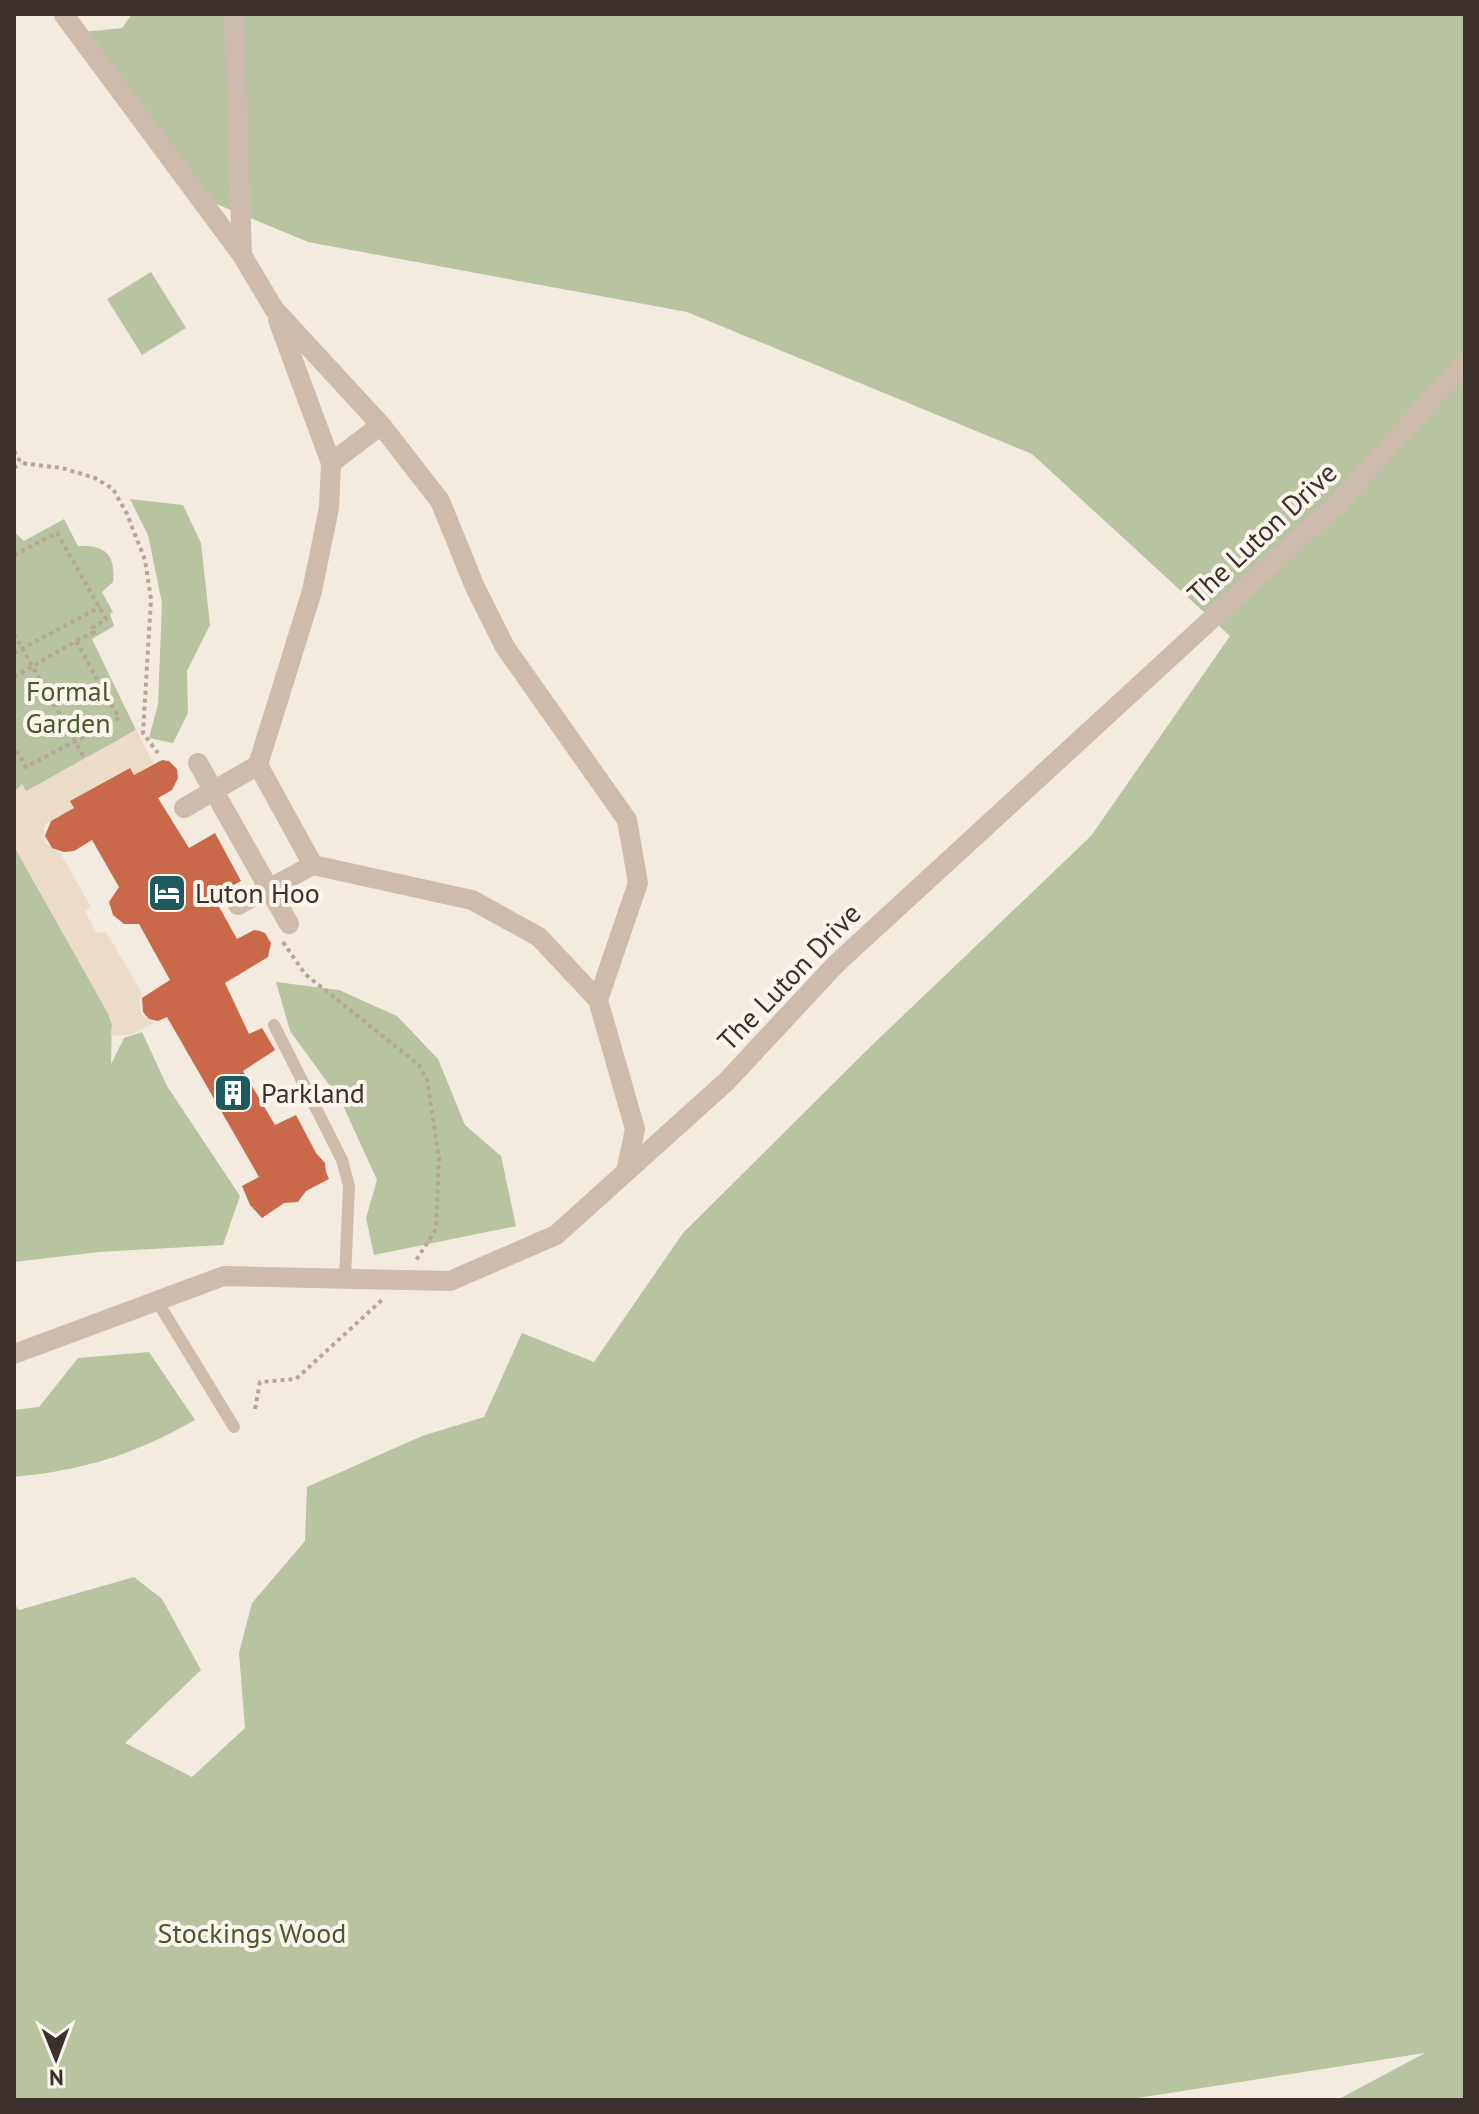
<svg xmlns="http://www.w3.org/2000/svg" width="1479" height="2114" font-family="'PT Sans',sans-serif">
<rect width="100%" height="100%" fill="#f4ebe0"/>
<path fill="#b7c49f" d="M132 14H1465V2100H1337L1425 2053 1125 2100H14V1604L19 1610 134 1577 162 1599 201 1670 125 1743 192 1777 245 1728 239 1653 252 1603 305 1541 307 1487 422 1436 484 1417 522 1333 594 1362 683 1233 867 1050 1091 836 1230 636 1032 454 687 312 308 242 214 203 73 33 122 28Z
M151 272 186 328 142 355 107 299Z
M130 499 183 505 201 543 210 625 187 671 188 713 173 743 149 738 158 704 162 603 148 535Z
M64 519 78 546C104 545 116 553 113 582L102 592 113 612 110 614 114 626 92 639 136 730 26 792H14V532L24 541Z
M14 846 108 1013 112 1024 111 1064 124 1038 142 1032 167 1086 240 1196 223 1245 99 1252 14 1262Z
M276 982 339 990 397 1016 438 1059 465 1125 501 1156 516 1226 374 1255 366 1218 377 1180 341 1101 290 1031Z
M149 1352 195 1420C133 1455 85 1470 14 1477V1410L39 1407 78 1358Z"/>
<path fill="#ecdcc7" d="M136 730 154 764 134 775 129 768 70 801 74 808 45 824 44 829 45 843 61 854 91 907 85 912 97 933 106 932 142 993 139 1003 142 1015 154 1023 132 1034 111 1036 112 1024 108 1013 14 846V792L22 784 26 791Z"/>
<path fill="#c96949" d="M162 760 169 761 177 769 178 778 172 790 158 798 189 848 215 833 241 881 213 896 237 939 254 930 260 931 265 933 271 943 268 957 225 983 249 1034 262 1028 275 1050 243 1071 275 1125 296 1115 316 1153 325 1163 326 1172 329 1179 306 1191 298 1202 284 1203 262 1218 250 1205 242 1186 259 1177 167 1017 158 1021 149 1019 143 1012 142 998 170 980 139 924H124L113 915 109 902 119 887 92 840 74 851 64 852 52 848 45 836 51 821 74 808 70 801 130 768 134 775Z"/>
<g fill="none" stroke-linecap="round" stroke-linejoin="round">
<path stroke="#b9a595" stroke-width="4" stroke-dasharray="4 4" stroke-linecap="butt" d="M14 451 21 463 62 468 95 478 113 489 127 514 145 560 151 599 143 733 158 753
M14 468 21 463
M14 555 57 533 106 619 92 628 94 632 76 641
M14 634 85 759
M14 653 100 607
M14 677 76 641 119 718 26 767 14 746
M283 942 305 974 419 1065 427 1080 439 1158 436 1229 415 1262
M255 1409 260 1382 296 1379 383 1299"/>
<path stroke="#cdbbab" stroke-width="12" d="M274 1025 342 1160 349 1186 345 1278
M157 1301 234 1427"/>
<path stroke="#cdbbab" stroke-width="20" d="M234 14 242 255 274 309 381 425 440 501 475 587 505 647 627 820 638 883 598 1000 635 1129 626 1172
M64 15 242 255
M331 463 381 425
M198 763 289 924
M258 765 313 865
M184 808 258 765 312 591 329 508 331 463 278 320
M238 905 313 865 472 900 539 937 598 1000
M14 1354 224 1276 450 1281 556 1235 727 1081 836 964 1339 502 1465 362"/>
</g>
<defs>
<g id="hotel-square" transform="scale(2)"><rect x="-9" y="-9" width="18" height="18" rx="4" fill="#1e595e" stroke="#fbf5ed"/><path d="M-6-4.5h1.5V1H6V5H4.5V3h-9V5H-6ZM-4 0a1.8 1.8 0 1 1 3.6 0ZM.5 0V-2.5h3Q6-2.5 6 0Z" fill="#fff"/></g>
<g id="building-square" transform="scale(2)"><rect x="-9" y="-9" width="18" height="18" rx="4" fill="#1e595e" stroke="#fbf5ed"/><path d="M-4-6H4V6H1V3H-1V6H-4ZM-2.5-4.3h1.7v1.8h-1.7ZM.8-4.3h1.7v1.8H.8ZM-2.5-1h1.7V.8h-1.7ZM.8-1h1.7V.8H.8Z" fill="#fff"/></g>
</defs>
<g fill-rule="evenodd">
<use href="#hotel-square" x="167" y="893"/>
<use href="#building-square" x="233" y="1093"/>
</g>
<g text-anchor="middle" stroke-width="8" stroke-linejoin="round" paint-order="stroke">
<g font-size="28" fill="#3b302b" stroke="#fbf5ed">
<text transform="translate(1262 533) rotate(-43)" y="10">The Luton Drive</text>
<text transform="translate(789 977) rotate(-46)" y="10">The Luton Drive</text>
</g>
<g font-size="28" fill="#495a2d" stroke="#fbf5ed">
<text x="68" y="701">Formal<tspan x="68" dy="32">Garden</tspan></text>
<text x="252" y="1943">Stockings Wood</text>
</g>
<g font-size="28" fill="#3b302b" stroke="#fbf5ed" text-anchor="start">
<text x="195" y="903">Luton Hoo</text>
<text x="261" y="1103">Parkland</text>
</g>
</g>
<rect width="1479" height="2114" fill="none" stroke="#3b302b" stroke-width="32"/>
<g transform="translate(56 2058) rotate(179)" stroke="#fbf5ed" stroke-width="6" paint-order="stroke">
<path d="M0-6L14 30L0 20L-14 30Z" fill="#3b302b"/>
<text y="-12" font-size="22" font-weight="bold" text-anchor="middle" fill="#3b302b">N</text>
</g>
</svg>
